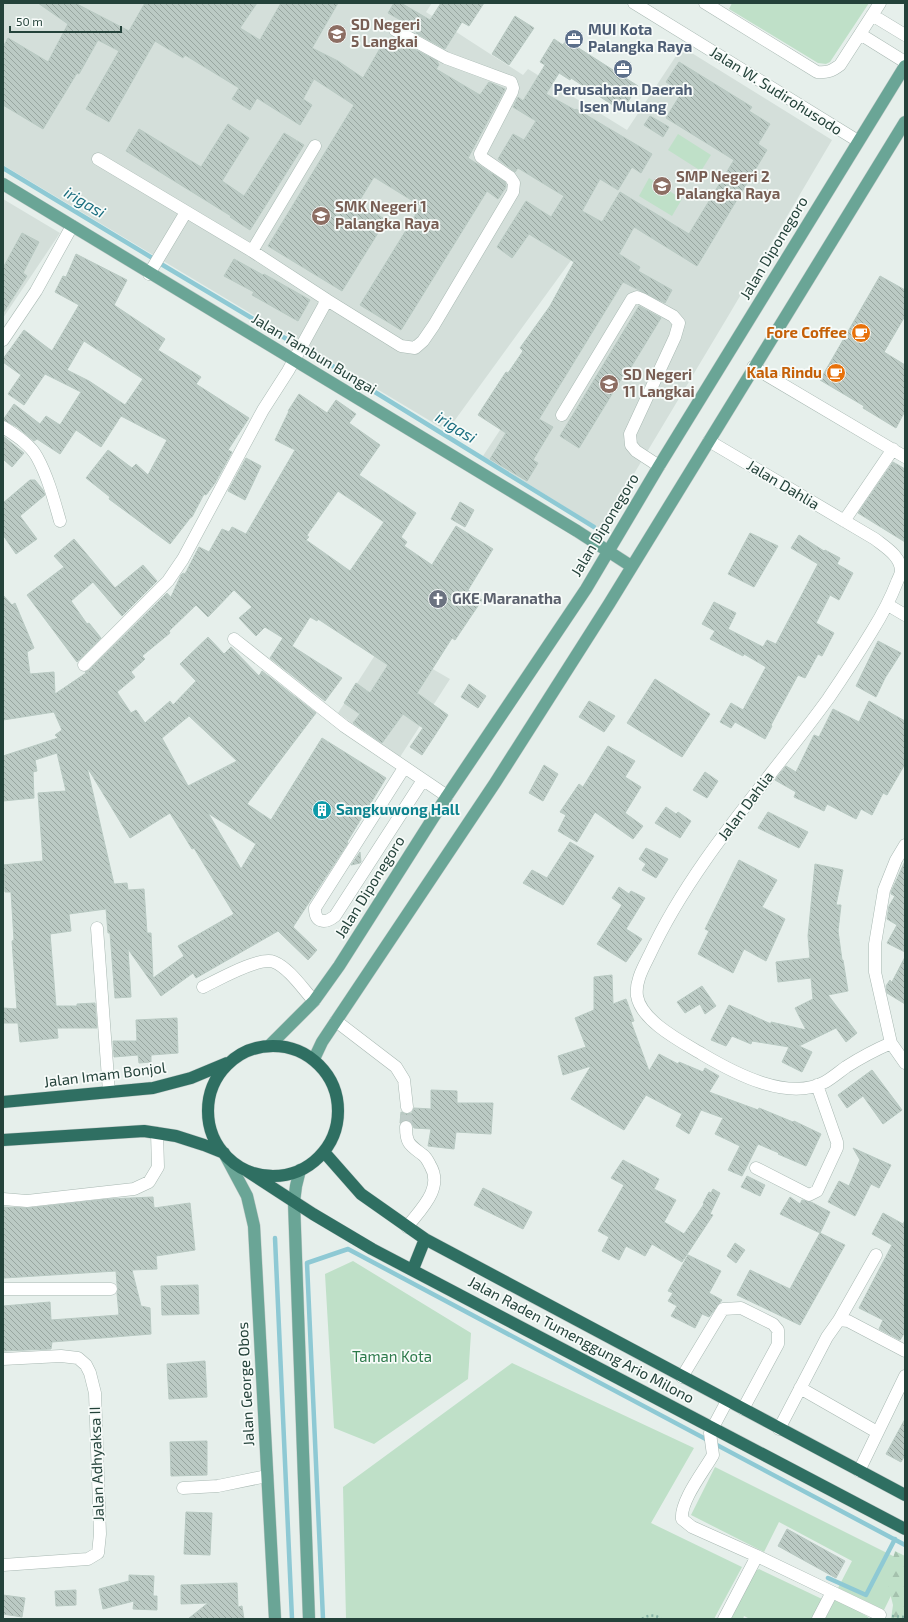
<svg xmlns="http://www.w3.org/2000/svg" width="908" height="1622" font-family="'Exo 2',sans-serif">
<defs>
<pattern id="forest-firs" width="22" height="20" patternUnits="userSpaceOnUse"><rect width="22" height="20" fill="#bfe0c8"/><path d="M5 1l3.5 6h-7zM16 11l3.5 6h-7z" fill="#a4c1ad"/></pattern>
<pattern id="building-back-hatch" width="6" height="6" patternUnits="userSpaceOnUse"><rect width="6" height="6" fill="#bbcac4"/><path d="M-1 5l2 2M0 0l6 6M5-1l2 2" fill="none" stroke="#98a6a0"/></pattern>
</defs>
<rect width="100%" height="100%" fill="#e6efeb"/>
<path fill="#d4dfda" d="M3 3H432L426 12 467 39 523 75 528 69 627 130 682 47 832 140 730 313 601 529 483 456 619 248 588 237 447 431 3 165Z
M3 199 60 233 3 318Z
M384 641 450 679 400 757 338 713Z"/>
<path fill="#bfe0c8" d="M732 3H869L830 62 826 64 818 63 729 9Z
M678 134 711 155 701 171 668 150Z
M649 178 682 199 672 216 639 196Z
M353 1261 471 1333 468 1379 374 1444 334 1428 325 1274Z
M512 1363 694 1448 651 1523 742 1567 714 1619H346L343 1487Z
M715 1467 905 1562V1567L884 1610 838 1588 852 1561 779 1522 764 1552 691 1515Z
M759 1569 822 1599 813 1619H750L744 1616 743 1619H730L755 1571Z
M837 1599 868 1617 869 1619H825L835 1600Z"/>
<path fill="url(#forest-firs)" d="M895 1551 905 1556V1619H891L893 1605 887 1581Z"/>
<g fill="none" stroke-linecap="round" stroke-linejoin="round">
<path stroke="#8ec9d4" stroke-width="4.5" d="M3 168 154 259
M161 264 295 344
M305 349 594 527
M275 1238 292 1619
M828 1578 866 1595 895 1539
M323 1619 307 1263 348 1249 905 1545"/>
</g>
<path fill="url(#building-back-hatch)" stroke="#b8c9c2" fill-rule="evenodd" d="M38 3H75L129 31 145 3H257L240 28 260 40 281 3H338L312 48 338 61 363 78 386 38 406 49 408 46 437 61 439 65 436 69 480 95 489 82 505 89 468 158 505 182 506 187 498 199 487 191 401 330 360 305 421 206 374 177 358 203 386 220 342 291 268 246 354 105 314 79 303 99 312 105 300 125 257 98 250 110 232 99 239 88 185 55 183 58 155 41 109 122 86 109 119 51 98 40 79 74 77 73 43 129 3 105V47L8 38 48 62 68 24Z
M394 3H401L430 20 441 3H484L469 26 462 22 445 49 416 33 418 30 388 13Z
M515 16 534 28 509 65 492 54Z
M567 38 579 45 577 47 638 86 622 111 571 78 570 80 559 73 546 94 575 110 576 109 652 154 641 173 632 167 618 190 600 179 582 211 602 222 620 192 689 234 734 160 666 118 682 92 666 82 679 62 752 107 749 111 770 124 758 144 767 150 697 266 634 227 619 254 640 267 638 271 672 290 665 303 623 282 539 419 553 427 533 460 538 463 527 481 490 459 506 433 478 415 506 372 508 373 523 351 520 348 550 306 574 262 529 234 512 258 497 247 526 201 551 217 564 196 518 168 515 172 498 159 513 134 524 140 536 121 513 107 518 97 523 101 545 65 540 62 554 39 563 45Z
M650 116 669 127 663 137 644 125Z
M228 124 249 138 222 181 244 196 284 133 304 145 250 230 230 217 231 216 126 151 139 129 201 167Z
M22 233 39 242 23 273 27 276 3 313V268Z
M76 254 127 280 114 305 165 339 158 350 201 377 196 384 249 418 228 450 232 452 215 483 206 495 204 494 192 517H191L170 544 109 499 110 497 86 478 108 450 132 468 136 464 148 475 167 440 121 416 101 447 76 430 60 454 37 439 34 441 17 427 3 420 14 404 40 424 46 416 60 425 81 392 45 374 24 405 8 394 21 375 3 362V359L24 330 52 351 79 305 55 292 63 276 66 277ZM84 341 143 379 125 405 89 381 67 370Z
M234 259 263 275 264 274 310 300 298 321 252 295 254 292 224 276Z
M880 276 905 290V316L884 352 905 365V411L896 428 863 408 864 406 820 380Z
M639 306 661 318 625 377 623 376 579 448 560 436Z
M299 394 327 413 336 400 356 414 349 423 380 445 359 475 416 513 401 537 407 542 404 546 432 565 456 526 493 549 468 590 482 600 455 640 452 638 417 693 448 715 422 755 410 747 423 728 403 714 382 743 353 723 360 714 344 703 356 683 370 693 388 665 318 619 317 621 310 617 292 646 342 678 325 701 270 658 283 638 265 627 256 636 239 618 252 607 234 590 208 617 196 605 169 631 170 633 142 656 145 659 131 672 135 677 117 692 131 713 136 710 145 723 170 701 173 705 196 681 180 664 208 637 224 654 231 647 259 676 262 671 316 713 247 804 271 820 322 738 386 778 347 842 348 843 293 927 317 950 308 960 278 931 196 978 193 973 161 996 128 949 131 997 115 998 110 933H108L106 909 69 914 71 931 50 934 56 1006H77V1004L95 1003 97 1028H57L58 1038 20 1042 18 1023H3V1008L17 1009 12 941 14 940 11 892H5L3 865 43 861 38 793 66 791 57 753 35 760 37 771 33 772 34 798 3 801V756L58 738 55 735 62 730 54 712 3 720V595L12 605 15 603 34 648 27 652 30 674 54 672 55 694 86 673 85 672 89 670 167 593 171 597 181 575 183 573 185 574 199 547 209 552 222 529 229 532 232 527 246 534 295 450 275 440 289 411H288ZM338 491 384 522 350 571 306 540 309 537 307 535ZM189 716 237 761 188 786 162 738ZM87 767 130 838 170 813 192 849 194 848 234 914 178 946 184 956 153 978 151 933H147L144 889 128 890 127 883 114 884ZM208 813 256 844 241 869Z
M3 436 24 453 12 467 3 459Z
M246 458 261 466 245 500 228 491Z
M893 462 905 469V542L858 513Z
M30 480H35L43 490 45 495 20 516 37 539 16 554 3 535V503Z
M460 502 474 510 465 527 451 519Z
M750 533 778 546 754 587 728 574Z
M799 535 824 551 825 550 840 558 837 564 853 573 839 600 830 595 816 623 834 633 822 656 818 654 805 678 798 675 771 725 772 726 765 739 735 722 731 728 720 722 731 703 743 710 766 667 744 654 743 656 710 639 715 631 702 624 714 602 736 613 728 629 763 647 767 640 776 644 818 564 791 548Z
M74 539 115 588 143 565 157 581 122 616 93 582 71 601 87 624 89 623 101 638 77 662 27 595 64 567 54 556Z
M878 641 901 653 885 678 876 697 856 686Z
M655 679 710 714 682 757 627 723Z
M469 684 486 696 478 708 461 697Z
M589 701 615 716 604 732 579 717Z
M869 701 905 721V764L887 795 883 793 872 815 861 809 856 819 827 804 824 811 794 797 796 792 775 780 786 766 796 772 814 735 819 737 833 709 859 722Z
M608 746 635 761 625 777 641 787 625 813 643 826 633 839 595 812 577 842 558 831 566 815 560 812 579 784 583 787Z
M544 765 558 774 543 801 529 793Z
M705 772 718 781 707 798 693 790Z
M666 807 676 814 678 812 691 821 680 838 655 823Z
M768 812 808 832 799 848 758 828Z
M570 842 594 856 563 905 523 883 532 870 547 878Z
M646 848 668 859 656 878 642 870 646 864 639 859Z
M360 852 361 862 360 863 351 865Z
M739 860 777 880 762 907 785 919 766 961 744 949 733 973 698 954 709 931 705 929Z
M905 861V952L887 943 897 925 887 919 889 906 895 896 891 894V892Z
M815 864 843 870 836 905H841L838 931 842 960H843L848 991 828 995 857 1033 846 1042 836 1028 799 1046 812 1052 802 1072 782 1062 789 1047 752 1041 751 1044 732 1036 726 1046 711 1040 729 1005 771 1024V1022L806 1030 795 1008 813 999 811 978 778 982 776 962 810 958 808 936Z
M619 887 629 894 631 891 645 898 626 929 642 939 626 962 597 944 622 905 612 898Z
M905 957V1004L887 993 886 986 890 980 892 982Z
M612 975 613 1004 626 999 634 1021 631 1022 649 1071 659 1054 678 1064 679 1062 703 1072 705 1068 719 1076 709 1092 758 1110 759 1108 793 1122 794 1121 821 1134 806 1166 778 1154 779 1153 758 1144 742 1176 728 1170 740 1146 715 1134 723 1118 701 1110 689 1134 676 1126 682 1114 646 1095 624 1130 571 1099 591 1066 563 1075 558 1056 586 1047 575 1018 594 1010V977Z
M702 986 716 1006 705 1014 700 1004 685 1013 677 1002Z
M177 1018 178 1053 151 1055V1062L139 1063 138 1055 114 1057 113 1041H137L136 1020Z
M872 1070 902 1110 883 1124 863 1096 847 1108 838 1095Z
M431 1090 457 1091V1103H493L491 1134 456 1132 454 1149 428 1146 431 1129 414 1128 412 1123 406 1120 400 1123 401 1112 407 1114 412 1113 414 1108 431 1109Z
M853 1148 891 1165 879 1188 871 1184 855 1216 828 1202 839 1181 849 1186 860 1160Z
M623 1160 659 1179 654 1189 676 1200 664 1222 684 1234 704 1204 703 1203 709 1192 711 1193 713 1189 720 1193 710 1214 713 1215 682 1262 652 1244 645 1256 626 1246 619 1260 602 1251 609 1237 598 1231 624 1185 611 1178Z
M747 1176 765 1185 760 1196 741 1187Z
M483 1188 532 1212 523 1229 474 1205Z
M153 1197 154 1208 190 1203 195 1250 156 1256 157 1269 132 1270 141 1306 150 1308 151 1334 52 1342 51 1349 3 1351V1306L50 1302 51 1320 119 1315 117 1293 118 1289 117 1284 116 1271 4 1278 3 1207 28 1208 108 1199Z
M790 1197 800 1204 802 1200 811 1202 830 1212 820 1233 780 1214Z
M883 1213 903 1224 905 1220V1332L900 1340 879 1329 883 1320 859 1308 892 1245 872 1234Z
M820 1233 845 1245 800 1325 737 1295 750 1270 790 1289Z
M735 1243 745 1250 736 1263 727 1256Z
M688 1255 721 1271 709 1293 722 1300 709 1317 702 1314 695 1328 671 1316 677 1306 668 1301 673 1293 668 1291Z
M198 1285 199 1314 162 1315 161 1286Z
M205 1361 207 1397 169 1399 167 1364Z
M905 1419V1455L901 1462 886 1454Z
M207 1441V1475L171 1476 170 1442Z
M186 1512 212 1513 210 1555 184 1554Z
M787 1529 845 1561 836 1578 778 1546Z
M129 1575 154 1576 153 1596H157V1610L133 1609 134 1601 103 1609 99 1589 129 1581Z
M237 1583 238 1607 242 1606 244 1619H188L208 1603 181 1604V1585Z
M76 1590V1605L56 1606 55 1591Z
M3 1595 25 1598 22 1617 3 1614Z"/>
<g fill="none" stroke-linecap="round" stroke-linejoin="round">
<path stroke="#bfccc8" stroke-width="12" stroke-dasharray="12 6" stroke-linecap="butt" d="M406 1127 407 1107"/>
<g stroke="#a8b8b2" stroke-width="13">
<path id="minor" d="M634 3 858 141
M705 3 817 72C827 73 832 71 840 65L880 3
M872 15 905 35
M860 34 905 62
M252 251 315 146
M149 274 186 212
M327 300 401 346 415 348 423 341 434 325 513 192 514 183 510 177 485 160 481 157 480 154 512 92 513 88 511 82 446 58 395 30
M3 340 36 291 72 226
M753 367 905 457
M562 415 632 299 637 297 642 299 673 316 679 323 675 337 630 434 631 445 636 451 659 466
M3 427C15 435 30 444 37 457 48 477 54 500 60 521
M709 441 875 539C885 547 901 556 901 571 901 574 898 579 897 582 890 600 882 615 872 631 858 654 843 677 828 699 767 783 693 861 649 956 643 968 635 982 637 996 641 1021 682 1042 702 1054 734 1073 788 1102 825 1082 832 1078 839 1072 846 1067 860 1058 875 1050 891 1043
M844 521 893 449
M888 605 905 615
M234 639 344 726 447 796
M84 665 168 581 183 559 263 410 288 371 327 300 252 251 98 159
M404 768 315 908C315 923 325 924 335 916L423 780
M905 845 896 860 884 890 875 944V972L891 1043 905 1063
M97 928 109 1092
M203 987C218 980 259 956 274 962 289 968 303 989 314 1001
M336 1021 396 1067 404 1080 407 1107
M406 1127C406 1144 410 1145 423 1155 426 1157 428 1161 430 1165 444 1188 421 1209 407 1227
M756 1168 809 1195 817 1191 837 1148V1142L817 1085
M3 1199 27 1201 134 1189 149 1182 158 1167 157 1133
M3 1289H111
M839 1320 876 1255
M3 1359 61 1356 78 1358 86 1365 90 1373 95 1393 100 1534 98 1553 88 1559 3 1565
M682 1377 723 1309 741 1308 773 1324 778 1330V1344L743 1409
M800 1388 877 1432
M779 1429 827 1337 839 1320 848 1321 905 1351
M859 1471 905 1376
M183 1488 218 1486 267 1476
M757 1556 832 1592 818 1619
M832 1592 880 1615 878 1619
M724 1619 757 1556 692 1527 682 1519C680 1501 704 1471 713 1455L710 1433 727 1401"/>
</g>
<g stroke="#c2cac8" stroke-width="13">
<path id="major" d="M3 184 577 531 631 566
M270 1045 314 1001 339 966 447 796 586 589 659 466 905 66
M314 1059 322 1042 495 783 609 604 905 122
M224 1153 247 1196 254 1226 275 1619
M300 1170 296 1186 294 1202 309 1619"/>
</g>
<g stroke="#c2cac8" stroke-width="13">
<path id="highway" d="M208 1111a65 65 0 1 1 130 0a65 65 0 1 1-130 0Z
M3 1102 153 1088 191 1078 227 1063
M3 1140 144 1131 176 1136 204 1145 224 1153
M324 1152 361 1194 425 1239 905 1495
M247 1171 313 1214 372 1249 905 1529
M413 1269 425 1239"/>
</g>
<path stroke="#86b3a5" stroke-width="2.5" stroke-dasharray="2 3" stroke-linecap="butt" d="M892 1616 905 1617
M642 1619C648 1615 655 1614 661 1619"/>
<use href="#minor" stroke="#fff" stroke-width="12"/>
<use href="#major" stroke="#6aa596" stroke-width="12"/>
<use href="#highway" stroke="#2f6f62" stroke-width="12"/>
</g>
<defs>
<g id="school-disc" transform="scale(1)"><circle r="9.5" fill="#8d6e63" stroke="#f7fbf9"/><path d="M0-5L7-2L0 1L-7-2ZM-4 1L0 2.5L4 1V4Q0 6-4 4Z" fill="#fff"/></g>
<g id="office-disc" transform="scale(1)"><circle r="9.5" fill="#5c6f8a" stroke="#f7fbf9"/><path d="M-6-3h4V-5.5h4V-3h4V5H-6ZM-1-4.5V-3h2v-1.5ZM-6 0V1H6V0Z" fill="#fff"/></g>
<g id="cafe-disc" transform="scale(1)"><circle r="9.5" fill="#e8710a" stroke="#f7fbf9"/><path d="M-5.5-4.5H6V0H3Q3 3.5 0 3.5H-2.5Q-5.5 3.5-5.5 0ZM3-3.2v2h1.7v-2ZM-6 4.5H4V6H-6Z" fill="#fff"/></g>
<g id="church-disc" transform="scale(1)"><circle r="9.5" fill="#6b7280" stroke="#f7fbf9"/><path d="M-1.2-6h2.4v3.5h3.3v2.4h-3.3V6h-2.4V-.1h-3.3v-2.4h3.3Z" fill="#fff"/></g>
<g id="building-disc" transform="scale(1)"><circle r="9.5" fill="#0f9aa8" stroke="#f7fbf9"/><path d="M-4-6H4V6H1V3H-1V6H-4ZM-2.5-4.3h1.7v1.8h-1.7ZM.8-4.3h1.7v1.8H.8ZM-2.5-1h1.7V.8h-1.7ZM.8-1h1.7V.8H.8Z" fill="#fff"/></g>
</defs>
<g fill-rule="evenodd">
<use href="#school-disc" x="337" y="34"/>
<use href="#office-disc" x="574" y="39"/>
<use href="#office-disc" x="623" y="69"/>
<use href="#school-disc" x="662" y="186"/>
<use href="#school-disc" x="321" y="216"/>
<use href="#cafe-disc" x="861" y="333"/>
<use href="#cafe-disc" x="836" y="373"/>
<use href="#school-disc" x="609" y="384"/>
<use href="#church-disc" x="438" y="599"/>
<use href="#building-disc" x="322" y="810"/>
</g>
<g text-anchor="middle" stroke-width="3.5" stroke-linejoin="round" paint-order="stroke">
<g font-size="15" font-weight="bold" fill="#785e54" stroke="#f7fbf9" text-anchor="start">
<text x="351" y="30">SD Negeri<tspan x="351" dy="17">5 Langkai</tspan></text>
<text x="676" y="182">SMP Negeri 2<tspan x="676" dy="17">Palangka Raya</tspan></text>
<text x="335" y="212">SMK Negeri 1<tspan x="335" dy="17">Palangka Raya</tspan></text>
<text x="623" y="380">SD Negeri<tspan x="623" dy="17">11 Langkai</tspan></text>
</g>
<g font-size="15" font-weight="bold" fill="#4e5e75" stroke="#f7fbf9" text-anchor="start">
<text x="588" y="35">MUI Kota<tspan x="588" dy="17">Palangka Raya</tspan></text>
<text x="623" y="95" text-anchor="middle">Perusahaan Daerah<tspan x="623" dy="17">Isen Mulang</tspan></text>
</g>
<g font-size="15" fill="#24423a" stroke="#f7fbf9">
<text transform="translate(776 91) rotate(32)" y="5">Jalan W. Sudirohusodo</text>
<text transform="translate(774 248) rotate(-59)" y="5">Jalan Diponegoro</text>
<text transform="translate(314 354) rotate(31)" y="5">Jalan Tambun Bungai</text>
<text transform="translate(783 485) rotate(31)" y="5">Jalan Dahlia</text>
<text transform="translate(605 525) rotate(-59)" y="5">Jalan Diponegoro</text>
<text transform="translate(746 806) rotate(-53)" y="5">Jalan Dahlia</text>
<text transform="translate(370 887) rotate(-58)" y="5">Jalan Diponegoro</text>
<text transform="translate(105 1075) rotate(-7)" y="5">Jalan Imam Bonjol</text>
<text transform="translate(581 1340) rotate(28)" y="5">Jalan Raden Tumenggung Ario Milono</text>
<text transform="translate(246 1384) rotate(-93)" y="5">Jalan George Obos</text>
<text transform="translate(97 1464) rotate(-92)" y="5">Jalan Adhyaksa II</text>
</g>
<g font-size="15" font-weight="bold" fill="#c56008" stroke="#f7fbf9" text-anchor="end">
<text x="847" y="338">Fore Coffee</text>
<text x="822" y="378">Kala Rindu</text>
</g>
<g font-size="15" font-weight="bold" fill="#5b616d" stroke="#f7fbf9" text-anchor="start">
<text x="452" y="604">GKE Maranatha</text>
</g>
<g font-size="15" font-weight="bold" fill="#0d838f" stroke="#f7fbf9" text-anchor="start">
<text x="336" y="815">Sangkuwong Hall</text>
</g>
<g font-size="15" fill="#2d7a4b" stroke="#f7fbf9">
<text x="392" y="1362">Taman Kota</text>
</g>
<g font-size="16" font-style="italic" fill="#1c6f80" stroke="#f7fbf9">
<text transform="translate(85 202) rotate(31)" y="6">irigasi</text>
<text transform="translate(456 427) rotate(32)" y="6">irigasi</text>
</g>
</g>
<rect width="908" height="1622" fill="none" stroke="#24423a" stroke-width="8"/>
<path d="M10 26v6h111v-6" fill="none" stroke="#24423a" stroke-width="2"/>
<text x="16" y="26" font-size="12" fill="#24423a" stroke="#f7fbf9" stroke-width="3" paint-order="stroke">50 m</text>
</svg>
